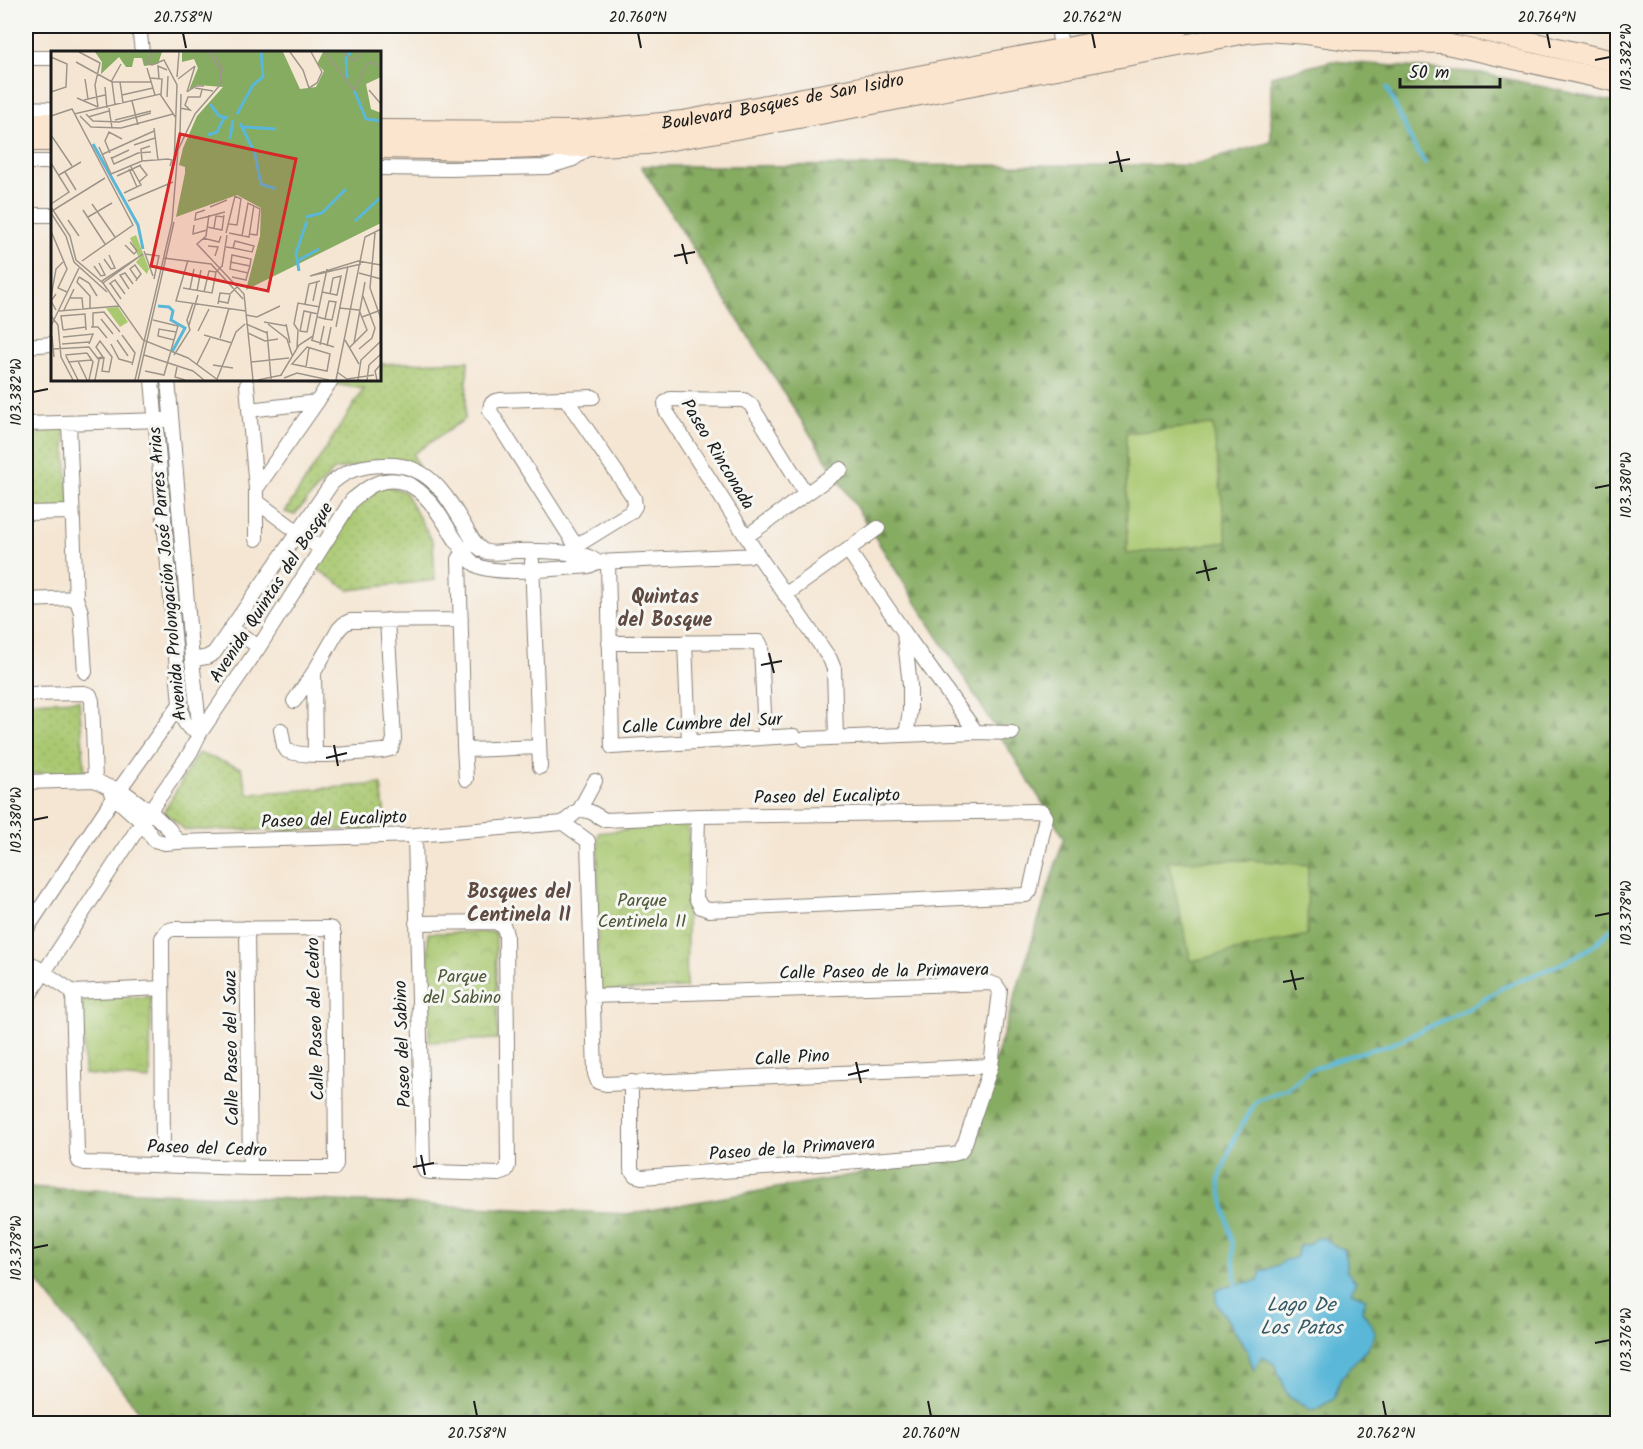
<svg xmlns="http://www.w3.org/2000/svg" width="1643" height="1449" font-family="Kalam,sans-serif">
<defs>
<pattern id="grass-dots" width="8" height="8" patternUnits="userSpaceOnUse" patternTransform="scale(1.5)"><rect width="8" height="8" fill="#a9c870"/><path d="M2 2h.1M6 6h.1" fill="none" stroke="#91ab60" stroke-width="1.8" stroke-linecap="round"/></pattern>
<pattern id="forest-firs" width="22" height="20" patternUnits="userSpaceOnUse" patternTransform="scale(1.5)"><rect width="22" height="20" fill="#86ac62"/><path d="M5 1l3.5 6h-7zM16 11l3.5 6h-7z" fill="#6d8b50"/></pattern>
<pattern id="park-crowns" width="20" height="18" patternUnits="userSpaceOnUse" patternTransform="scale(1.5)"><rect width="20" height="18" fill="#a9c870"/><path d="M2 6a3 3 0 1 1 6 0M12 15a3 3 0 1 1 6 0" fill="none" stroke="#91ab60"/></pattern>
</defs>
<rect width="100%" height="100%" fill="#f6f6f2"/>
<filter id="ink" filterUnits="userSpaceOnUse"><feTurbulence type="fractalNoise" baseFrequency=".0167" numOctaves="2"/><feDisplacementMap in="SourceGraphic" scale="12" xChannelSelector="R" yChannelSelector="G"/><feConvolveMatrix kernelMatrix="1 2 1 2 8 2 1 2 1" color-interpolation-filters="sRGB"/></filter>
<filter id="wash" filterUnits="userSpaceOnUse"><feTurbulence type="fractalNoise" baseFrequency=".008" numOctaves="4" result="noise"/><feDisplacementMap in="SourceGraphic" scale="24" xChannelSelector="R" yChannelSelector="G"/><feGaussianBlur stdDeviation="1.35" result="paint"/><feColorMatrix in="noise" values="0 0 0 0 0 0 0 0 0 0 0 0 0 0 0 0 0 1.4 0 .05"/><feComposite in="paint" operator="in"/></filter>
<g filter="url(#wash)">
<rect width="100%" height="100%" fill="#f5e6d3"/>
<path fill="url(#grass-dots)" stroke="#627246" stroke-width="1.5" d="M468 361 465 419 413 454 418 466 375 463 334 470 294 515 285 512 364 389 311 380H380V364Z
M26 426H64L70 513H26Z
M381 485 404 491 433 542 435 580 349 590 313 566 360 495Z
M79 700 85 772 26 774V702Z
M198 753 241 768 248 794 381 784 385 818 383 830H185L172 818 163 813Z"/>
<path fill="url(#forest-firs)" stroke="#51643f" stroke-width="1.5" d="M1332 61 1481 73 1617 103V1423H148L26 1267V1187L627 1214 966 1155 1064 837 641 166 1192 165 1271 142V76Z"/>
<path fill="url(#park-crowns)" stroke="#627246" stroke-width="1.5" d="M689 822 686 988 597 991 598 833Z
M496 932 498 1039 429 1042 428 933Z
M82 997H151L150 1080 84 1074Z"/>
<path fill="#a9c870" stroke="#627246" stroke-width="1.5" d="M1213 425 1227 542 1127 554 1126 433Z
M1250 860 1308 865 1307 935 1191 961 1168 861Z"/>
<path fill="#5ab7d8" stroke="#3b6a7a" stroke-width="1.5" d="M1316 1238H1325L1332 1244 1343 1249 1346 1261V1270L1356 1282 1351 1292 1366 1298 1362 1311 1371 1323 1375 1334 1367 1349 1350 1367 1340 1380 1334 1399 1313 1411 1289 1397 1275 1365 1262 1356 1254 1371 1247 1350 1217 1304 1215 1290 1243 1283 1258 1281 1261 1272 1280 1264 1285 1260 1292 1259 1297 1256 1299 1246 1309 1244Z"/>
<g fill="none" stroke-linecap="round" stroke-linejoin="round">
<path stroke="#5ab7d8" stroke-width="4" d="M1387 88 1413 144 1425 163
M1236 1285 1232 1242 1219 1180 1234 1139 1257 1100 1288 1088 1310 1070 1354 1054 1392 1044 1474 1006 1502 988 1563 963 1592 947 1618 923"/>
</g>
</g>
<g filter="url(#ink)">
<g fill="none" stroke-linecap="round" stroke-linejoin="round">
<g stroke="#888178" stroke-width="16">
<path id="street" d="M139 26 142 52
M1058 26 1061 48
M1371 41 1389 26
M26 58H52
M26 108 52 109
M26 162H52
M380 168 448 169 547 167 573 159 590 147
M33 215H52
M26 346 52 344
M152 380 180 704C183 719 183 728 200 733
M168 380 192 660 200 733
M247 385 256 489V539
M566 399 634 498 635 506 631 512 576 546
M249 410 317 402
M69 423 76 598 81 612 85 672
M26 424 163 420
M256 489 317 402 331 380
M806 494 751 405 744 400 670 399 665 403 666 411 758 555 830 659 834 669 836 737
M256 501 321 549
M26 513 72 512
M747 536 841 469
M467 548 459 559 464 746 468 750 539 747
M848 550 904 632 976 732
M532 561 540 767
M575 562 576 546 490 411 491 404 495 401 500 400 593 397
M608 562 612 747 794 736
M785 595 878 528
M26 600 76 598
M231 628 259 647
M904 633 910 685V711L906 735
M685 642 689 742
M609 643 759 642 761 646 765 737
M192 660 207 657 214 653 332 483C348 469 362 466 383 465 429 462 446 495 467 530 471 537 476 547 484 551 493 555 507 551 516 551 530 550 578 552 589 557 592 558 594 560 597 562
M314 672 315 754
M26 694 84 693 90 695 92 701 95 780
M294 701 314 672 339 629 344 624 350 621 461 620
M281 730 284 746 287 751C312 759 354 753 382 751L391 749 394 739 387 620
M805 739 976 732 1012 733
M464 746 466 779
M26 782 95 780 108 787 120 789 151 812 169 829 178 842
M108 787 114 797 142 822 154 840 165 843 178 842 415 835 563 823
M580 809 595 781
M605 820 698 816 1035 811 1043 812 1046 817 1030 891 1026 895 709 910 701 907 696 898 698 816
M563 823 580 809 591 812 605 820
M563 823 588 841
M415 835 423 1165 425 1171 431 1172 499 1174 505 1172 508 1166 506 935 504 927 495 922 416 923
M588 841 595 1074 598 1082 606 1084 991 1066
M247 928 250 1168
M26 930 114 797 180 704
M26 960 73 992 162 988
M73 992 77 1154 79 1161 85 1163 250 1168H334L336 1164 334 935 332 929 328 928 173 929 167 931 162 938 163 1165
M592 996 990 983 996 985 1000 991 991 1066 965 1143 960 1152 953 1154 642 1177 635 1175 631 1169V1082
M26 1000 142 822 190 753 200 733 259 647 352 500C359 495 367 487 375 484 417 467 438 514 457 542 463 551 468 561 478 566 499 576 564 568 589 566L597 562 758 555"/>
</g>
<g stroke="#888178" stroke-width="22">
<g id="secondary">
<path d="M1461 26 1618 62"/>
<path d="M26 123H52"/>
<path id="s1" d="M380 130 575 131 683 121 1181 26"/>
<path d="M26 141H52"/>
<path d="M380 148 478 150 648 144 799 118 1247 33 1266 31 1307 34 1355 41 1442 43 1618 82"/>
</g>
</g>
<use href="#street" stroke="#fff" stroke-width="14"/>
<use href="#secondary" stroke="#fbe5cf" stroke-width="20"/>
</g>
</g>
<path fill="none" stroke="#1c1c1c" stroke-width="2" d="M183 33 186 48M638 33 641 48M1092 33 1095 48M1547 33 1550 48M1595 60 1610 57M1117 151 1122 172M1109 163 1130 159M682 244 687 264M674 256 695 252M33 392 48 389M1595 488 1610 485M1204 560 1209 581M1196 573 1217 568M769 653 774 673M761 665 782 661M334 745 338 766M326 758 347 753M33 820 48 817M1595 916 1610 913M1291 970 1296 990M1283 982 1304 978M856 1062 861 1083M848 1075 869 1070M421 1155 425 1175M413 1167 434 1163M33 1248 48 1245M1595 1343 1610 1340M474 1401 477 1416M928 1401 931 1416M1383 1401 1386 1416"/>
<g text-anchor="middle" stroke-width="6" stroke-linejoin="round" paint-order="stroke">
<g font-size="18" fill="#1c1c1c" stroke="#f6f6f2">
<text dy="6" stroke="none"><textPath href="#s1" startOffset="405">Boulevard Bosques de San Isidro</textPath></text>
<text transform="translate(718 454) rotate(59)" y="6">Paseo Rinconada</text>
<text transform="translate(167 574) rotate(-95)" y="6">Avenida Prolongación José Parres Arias</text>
<text transform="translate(271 592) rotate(-57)" y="6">Avenida Quintas del Bosque</text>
<text transform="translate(702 723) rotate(-3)" y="6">Calle Cumbre del Sur</text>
<text transform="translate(827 796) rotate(-1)" y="6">Paseo del Eucalipto</text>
<text transform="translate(334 819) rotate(-2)" y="6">Paseo del Eucalipto</text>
<text transform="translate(884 971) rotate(-1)" y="6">Calle Paseo de la Primavera</text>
<text transform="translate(315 1019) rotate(-92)" y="6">Calle Paseo del Cedro</text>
<text transform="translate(402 1044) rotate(-92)" y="6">Paseo del Sabino</text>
<text transform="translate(231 1048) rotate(-91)" y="6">Calle Paseo del Sauz</text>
<text transform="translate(792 1057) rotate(-3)" y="6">Calle Pino</text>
<text transform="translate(207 1148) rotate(2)" y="6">Paseo del Cedro</text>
<text transform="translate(792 1148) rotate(-4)" y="6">Paseo de la Primavera</text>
</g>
<g font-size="18" fill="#4d5839" stroke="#f6f6f2">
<text x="642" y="906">Parque<tspan x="642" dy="21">Centinela II</tspan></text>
<text x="462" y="982">Parque<tspan x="462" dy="21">del Sabino</tspan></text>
</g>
<g font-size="20" font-weight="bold" fill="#5f4a42" stroke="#f6f6f2">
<text x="665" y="603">Quintas<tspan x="665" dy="23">del Bosque</tspan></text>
<text x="519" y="898">Bosques del<tspan x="519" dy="23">Centinela II</tspan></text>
</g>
<g font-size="20" font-style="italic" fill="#355a67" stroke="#f6f6f2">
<text x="1301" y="1311">Lago De<tspan x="1301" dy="23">Los Patos</tspan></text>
</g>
</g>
<g transform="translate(51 51)">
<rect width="330" height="330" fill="#f5e6d3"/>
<path d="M85 184 98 218 96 223 85 211 92 203 87 205 79 187Z" fill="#a9c870"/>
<path d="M44 1H111L107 13 93 15 91 7H83L81 16H75L68 6 50 23 51 11ZM131 1H232L249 38 265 36 273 20 266 13 272 1H330V26L315 33 320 58 330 62V172L195 239 209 185 210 157 186 144 125 166 134 122V116L128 114 132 97 146 65 172 36 146 34 138 39 147 17 143 8 131 11Z" fill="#86ac62"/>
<path d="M67 256 77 271 69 276 55 257Z" fill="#a9c870"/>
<path fill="none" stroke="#5ab7d8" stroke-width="3" d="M296 27 295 7 300 1M303 39 315 68 330 70M159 53 168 65 177 67M186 63 202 34 212 26 210 1M189 72 204 103 210 133 225 138M193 76 225 78M157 84 166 81 173 67M179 88 182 69M42 93 87 174 92 198M255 166 271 162 295 138M304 170 330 146M248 209 268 198M248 220 245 202 256 170M107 255 118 256 122 260 120 269 134 277 121 301"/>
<path fill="none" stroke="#9e958a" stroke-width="1.5" d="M28 1 49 12 44 34 47 56M102 1 95 12 101 14 113 9 126 34 123 114M163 1 172 20M239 1 252 19 258 37 266 32 271 21 260 1M274 1 303 39 316 13 322 11 330 16M291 1 303 10 311 1M0 6 16 13 15 36 0 41M25 11 61 31H100M96 17 104 44M126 26 128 1M99 27 111 28 110 44M34 28 37 48M108 28 107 15 116 19M127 28 144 15M60 31 70 13M61 31 64 54M69 31 72 52M54 36 56 57M144 37 162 40M318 39 330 53M136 41 144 15M136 41 145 35H153M71 44 102 37M116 46 117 25M26 47 47 56M33 49 54 44M81 50 87 74M58 57 61 77M129 57 139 59 134 54 137 46H149L151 39M23 63 109 43 125 67M35 63 42 70 68 71 100 62M0 65 21 58 82 174 31 210M29 65 40 76 70 77 122 63M37 66 58 60M64 69 100 60M103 77 107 109M129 83 130 43M0 84 21 115M83 94 104 87M48 96 60 123 91 110 117 108 121 109 119 115M59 102 54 90 58 81 71 88M52 103 103 80M60 106 63 113 87 102 100 101M61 107 78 99M91 110 90 98 99 95M0 112 18 141 0 153M78 118 86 136M14 121 25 139M8 124 30 111M66 125 90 114M88 131 96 124 89 115M73 142 90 134 79 114M77 150 122 131M41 153 64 186M0 156 19 185 25 209 52 232 92 289 137 307 167 329M159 156 176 149M32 159 54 193M154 159 145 162 144 169 174 161M1 160 54 127M0 162 15 185 23 211 56 241M158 164 155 185 146 193 193 243 202 329M37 166 61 152M17 169 28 185M143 174 142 183 156 179M156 176 171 179 173 164M163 177 165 165 173 166M0 180 16 218 7 237 16 241M175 182 184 145 190 148 186 174 178 173M178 182 198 186 203 154M324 182 319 237 330 268M191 185 197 152 209 158 206 184 198 183M152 187 168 191 170 185M74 194 83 203 86 200 79 191M157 195 167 196 164 205M175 196 182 197 201 201 203 195 184 190 182 197M93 200 102 225M94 203 108 205 103 228M112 207 160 213 192 248M53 208 60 218 64 217 58 204M137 209 125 250 195 260M179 211 199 215M43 215 50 225 54 224 48 212M171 216 176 184M308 222 330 228M259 225 307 210 330 214M259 225 310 213M28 226 26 231 39 245V258M28 226 38 232 46 245M181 226 195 229V228L199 215 200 208 181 204 179 218 197 222M51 230 92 203 52 232M85 230 86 228 90 223 84 214 79 218 86 228M59 232 70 248M58 233 64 229 74 243M132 237 161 242 165 221 171 215M78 238 69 224 74 222 82 233M139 238 143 218M146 240 150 219M153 241 158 220 165 221M271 241 286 244 290 225 282 227 279 243M0 246 5 218 12 211M19 247H31L32 258M167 250 177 252 179 244M262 250 266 231M167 253 169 242 179 243 186 236M254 253 258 233 269 230M288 257 308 259 316 279 298 297M5 259 0 250 5 243M13 259 23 238M8 260 68 255M260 261 256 281 249 280 253 260 267 263M195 264 206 266 229 255M0 265 7 274 10 306 22 329M267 266 274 268 281 269 285 251 278 250 274 268M311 266 330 259M50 268 62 283M213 271 236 275M195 273 216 282M217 273 236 288 241 304M235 273 239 292M138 274 147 244M0 275 28 217M40 276H47L56 287M42 276V262L53 261 69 281M285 276 297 215M12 279 10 265 34 263 35 279M12 279 35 276M147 280 158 258M216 280 220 328M197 282 214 290 227 288M71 284 84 302 81 314M153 284 181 292M1 285 3 306M12 286 42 283 38 293M169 287 178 257M66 289 77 305M123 289 107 285 108 278 125 281M260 289 283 296M294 289 308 313M261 290 276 218M303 292 314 231M11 293 38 291M60 293 68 308 82 312M269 294 273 275M276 295 280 276M256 296 279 303 276 320 241 313ZM246 297 247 279 243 273 247 252 269 256M2 298 38 296 48 309 44 329M308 298 321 287 324 277 312 245M36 302 42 311 38 329M14 304 36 302M93 304 142 320 153 329M123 304 139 279 136 269 142 252M15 305 27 329M47 307 52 306 45 296 49 290 61 306 58 321 51 320 53 307 47 308M27 310 36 329M17 311 41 309M200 311 238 307M146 313 159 287M162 314 182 317M126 316 124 326 134 329M255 316 258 297M94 320 113 324 127 275 102 269M286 321 296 328 323 324M230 324 248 294 262 285M233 327 246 322 278 329M166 328 185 281 194 273M84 329 121 171 127 99 144 63 170 33 169 18 157 1M87 329 123 171M207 329 231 324M285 329 314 186 330 178M307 329 310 309 330 290M316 329 318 314 330 303M326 329 324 320 330 313"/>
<path fill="#d62828" fill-opacity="0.15" stroke="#d62828" stroke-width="3" d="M129 83 245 108 217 240 100 215Z"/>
<rect width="330" height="330" fill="none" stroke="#1c1c1c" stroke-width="3"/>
</g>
<rect width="1643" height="1449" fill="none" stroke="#f6f6f2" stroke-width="66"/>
<path d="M1400 78v9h100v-9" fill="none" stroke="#1c1c1c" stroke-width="3"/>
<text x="1409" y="78" font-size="18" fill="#1c1c1c" stroke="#f6f6f2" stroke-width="4.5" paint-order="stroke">50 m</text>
<rect x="33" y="33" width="1577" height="1383" fill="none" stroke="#1c1c1c" stroke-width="2"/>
<g font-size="15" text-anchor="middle" fill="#1c1c1c">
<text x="183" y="22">20.758°N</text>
<text x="638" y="22">20.760°N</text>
<text x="1092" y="22">20.762°N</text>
<text x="1547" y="22">20.764°N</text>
<text transform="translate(1626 57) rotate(-90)" y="5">103.382°W</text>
<text transform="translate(16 392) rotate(-90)" y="5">103.382°W</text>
<text transform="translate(1626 485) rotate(-90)" y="5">103.380°W</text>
<text transform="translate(16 820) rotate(-90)" y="5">103.380°W</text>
<text transform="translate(1626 913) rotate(-90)" y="5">103.378°W</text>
<text transform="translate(16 1248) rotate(-90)" y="5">103.378°W</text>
<text transform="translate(1626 1340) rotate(-90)" y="5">103.376°W</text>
<text x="477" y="1438">20.758°N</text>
<text x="931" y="1438">20.760°N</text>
<text x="1386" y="1438">20.762°N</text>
</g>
</svg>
